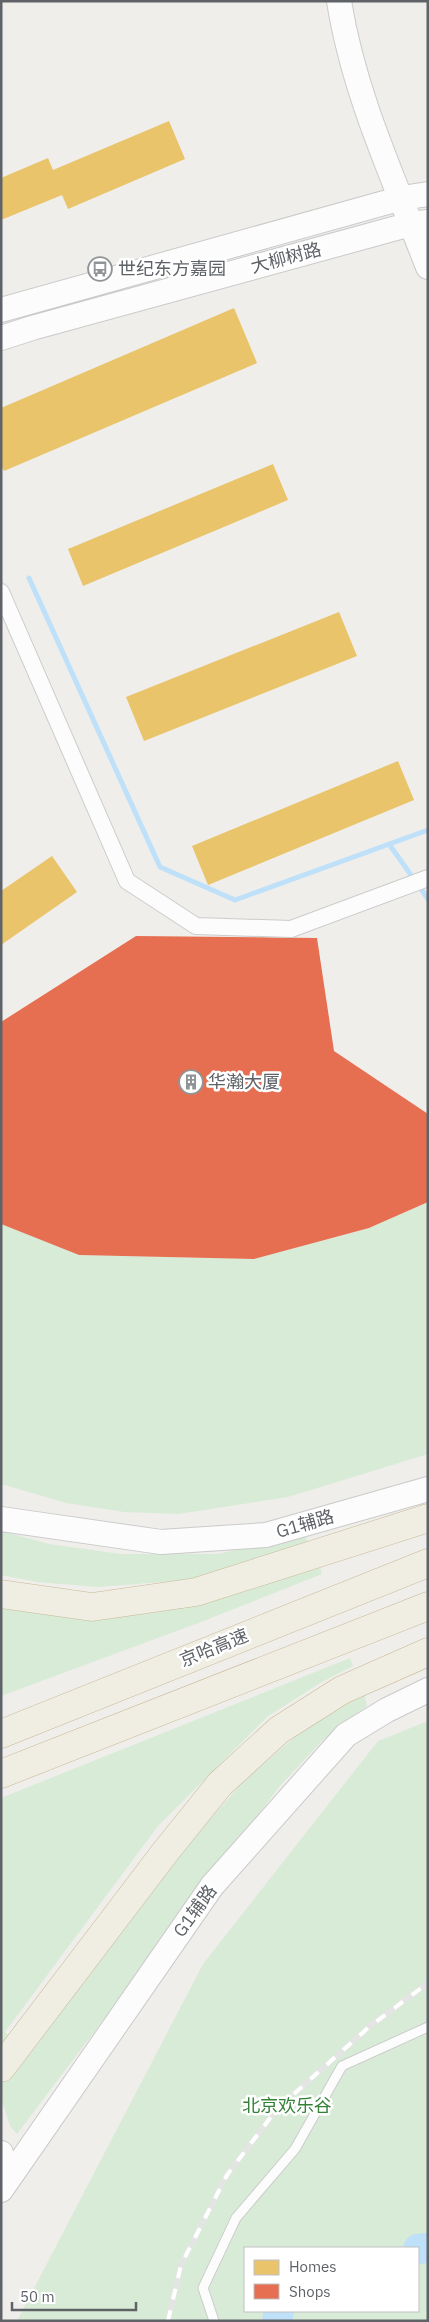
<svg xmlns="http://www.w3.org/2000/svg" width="429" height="2322" font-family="'IBM Plex Sans','Noto Sans SC',sans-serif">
<rect width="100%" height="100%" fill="#efeeea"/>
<path fill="#d8ebd6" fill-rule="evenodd" d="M428 1202V1454L288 1497 179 1514 124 1512 66 1503 1 1484V1224L79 1255 254 1259 369 1228Z
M1 1531 49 1544 121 1554H218L305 1534 309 1546 187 1580 99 1587 37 1582 1 1575Z
M320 1567 322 1574 201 1622 1 1696V1600L201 1603 243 1592Z
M350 1658 353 1666 320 1683 267 1717 158 1826 5 2032 27 2056 148 1895 201 1829 246 1779 308 1726 364 1692 367 1706 322 1741 279 1787 17 2134 10 2126 1 2097V1798Z
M428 1721V2321H17L203 1964 378 1741ZM245 2248H418V2311H245Z"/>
<path fill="#e9c46a" d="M169 121 185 159 68 209 62 195 1 220V178L48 158 53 170Z
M234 308 257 363 4 471 1 465V408Z
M273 464 288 500 83 586 68 549Z
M339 612 357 656 144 741 126 697Z
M398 761 414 800 208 885 192 846Z
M52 856 77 892 1 945V891Z"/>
<path fill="#e76f51" d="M136 936 317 938 334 1051 428 1114V1202L369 1228 254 1259 79 1255 1 1224V1022Z"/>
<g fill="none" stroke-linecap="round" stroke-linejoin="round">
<path stroke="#bfe0f9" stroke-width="5" d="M29 578 160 867 235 900 428 830
M389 844 428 899"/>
<path stroke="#bfe0f9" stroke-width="30" d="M418 2249 428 2248
M277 2321 279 2311"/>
<g stroke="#cbcccc" stroke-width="11">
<path id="lane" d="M214 2321 203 2288 236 2218 295 2149 342 2066 428 2027"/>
</g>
<g stroke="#cbcccc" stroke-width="18">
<path id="street" d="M1 592 127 881 196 926 291 929 428 878"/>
</g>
<g stroke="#cacacb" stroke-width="26">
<path id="secondary" d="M339 1C354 95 394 179 428 267
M1 310 402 198 428 194
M1 338 32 328 411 224 428 222
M1 1519 161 1542 266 1535 428 1489
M1 2153 9 2178
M1 2190 212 1886 346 1735 387 1710 428 1690"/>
</g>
<g stroke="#c8b996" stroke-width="29">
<path id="highway" d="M1 1594 92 1607 196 1592 428 1518
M1 1734 428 1563
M1 1774 428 1606
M1 2068 166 1851 220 1784 279 1730 342 1690 428 1652"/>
</g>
<use href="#lane" stroke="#fdfcfc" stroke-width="9"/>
<use href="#street" stroke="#fdfcfc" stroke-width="16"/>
<use href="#secondary" stroke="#fdfcfc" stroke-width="24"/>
<use href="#highway" stroke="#f0ede3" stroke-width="28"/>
<g stroke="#e4e4e4" stroke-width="5.5">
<path id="rail" d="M168 2321 181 2265 227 2175 277 2109 369 2027 428 1983"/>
</g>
<use href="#rail" stroke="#fff" stroke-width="4" stroke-dasharray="11" stroke-linecap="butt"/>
</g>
<defs>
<g id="bus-ring" transform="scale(1.25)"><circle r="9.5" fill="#fff" stroke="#919496" stroke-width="1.5"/><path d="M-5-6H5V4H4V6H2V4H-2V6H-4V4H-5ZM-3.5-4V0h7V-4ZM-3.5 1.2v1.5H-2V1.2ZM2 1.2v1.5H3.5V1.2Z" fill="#919496"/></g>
<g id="building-ring" transform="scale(1.25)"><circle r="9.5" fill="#fff" stroke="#919496" stroke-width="1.5"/><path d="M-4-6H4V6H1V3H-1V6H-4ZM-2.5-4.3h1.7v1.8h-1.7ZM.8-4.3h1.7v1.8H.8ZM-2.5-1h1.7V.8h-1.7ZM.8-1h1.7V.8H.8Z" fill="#919496"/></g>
</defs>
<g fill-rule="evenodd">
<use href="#bus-ring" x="100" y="269"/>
<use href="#building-ring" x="191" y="1082"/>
</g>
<g text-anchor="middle" stroke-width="5" stroke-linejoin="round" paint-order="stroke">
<g font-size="18" fill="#5f6368" stroke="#fff">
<text transform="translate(286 258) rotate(-15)" y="6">大柳树路</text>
<text transform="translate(305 1524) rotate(-16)" y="6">G1辅路</text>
<text transform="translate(214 1648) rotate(-22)" y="6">京哈高速</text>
<text transform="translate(195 1911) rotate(-54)" y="6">G1辅路</text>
</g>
<g font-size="18" fill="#5f6368" stroke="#fff" text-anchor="start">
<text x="118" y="275">世纪东方嘉园</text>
<text x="208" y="1088">华瀚大厦</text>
</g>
<g font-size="18" fill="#348238" stroke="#fff">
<text x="287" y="2112">北京欢乐谷</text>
</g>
</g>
<rect width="429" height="2322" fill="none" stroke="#5f6368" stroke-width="5"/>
<rect x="244" y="2247" width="175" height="65" fill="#ffffff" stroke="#bfc1c3"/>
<rect x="254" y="2260" width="25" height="15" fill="#e9c46a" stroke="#bfc1c3"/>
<text x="289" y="2272" font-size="15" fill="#5f6368">Homes</text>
<rect x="254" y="2284" width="25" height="15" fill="#e76f51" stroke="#bfc1c3"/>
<text x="289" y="2297" font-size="15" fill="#5f6368">Shops</text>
<path d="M12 2302v8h124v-8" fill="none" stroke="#5f6368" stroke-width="2.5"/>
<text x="20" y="2302" font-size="15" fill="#5f6368" stroke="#ffffff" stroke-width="4" paint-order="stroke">50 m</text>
</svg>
